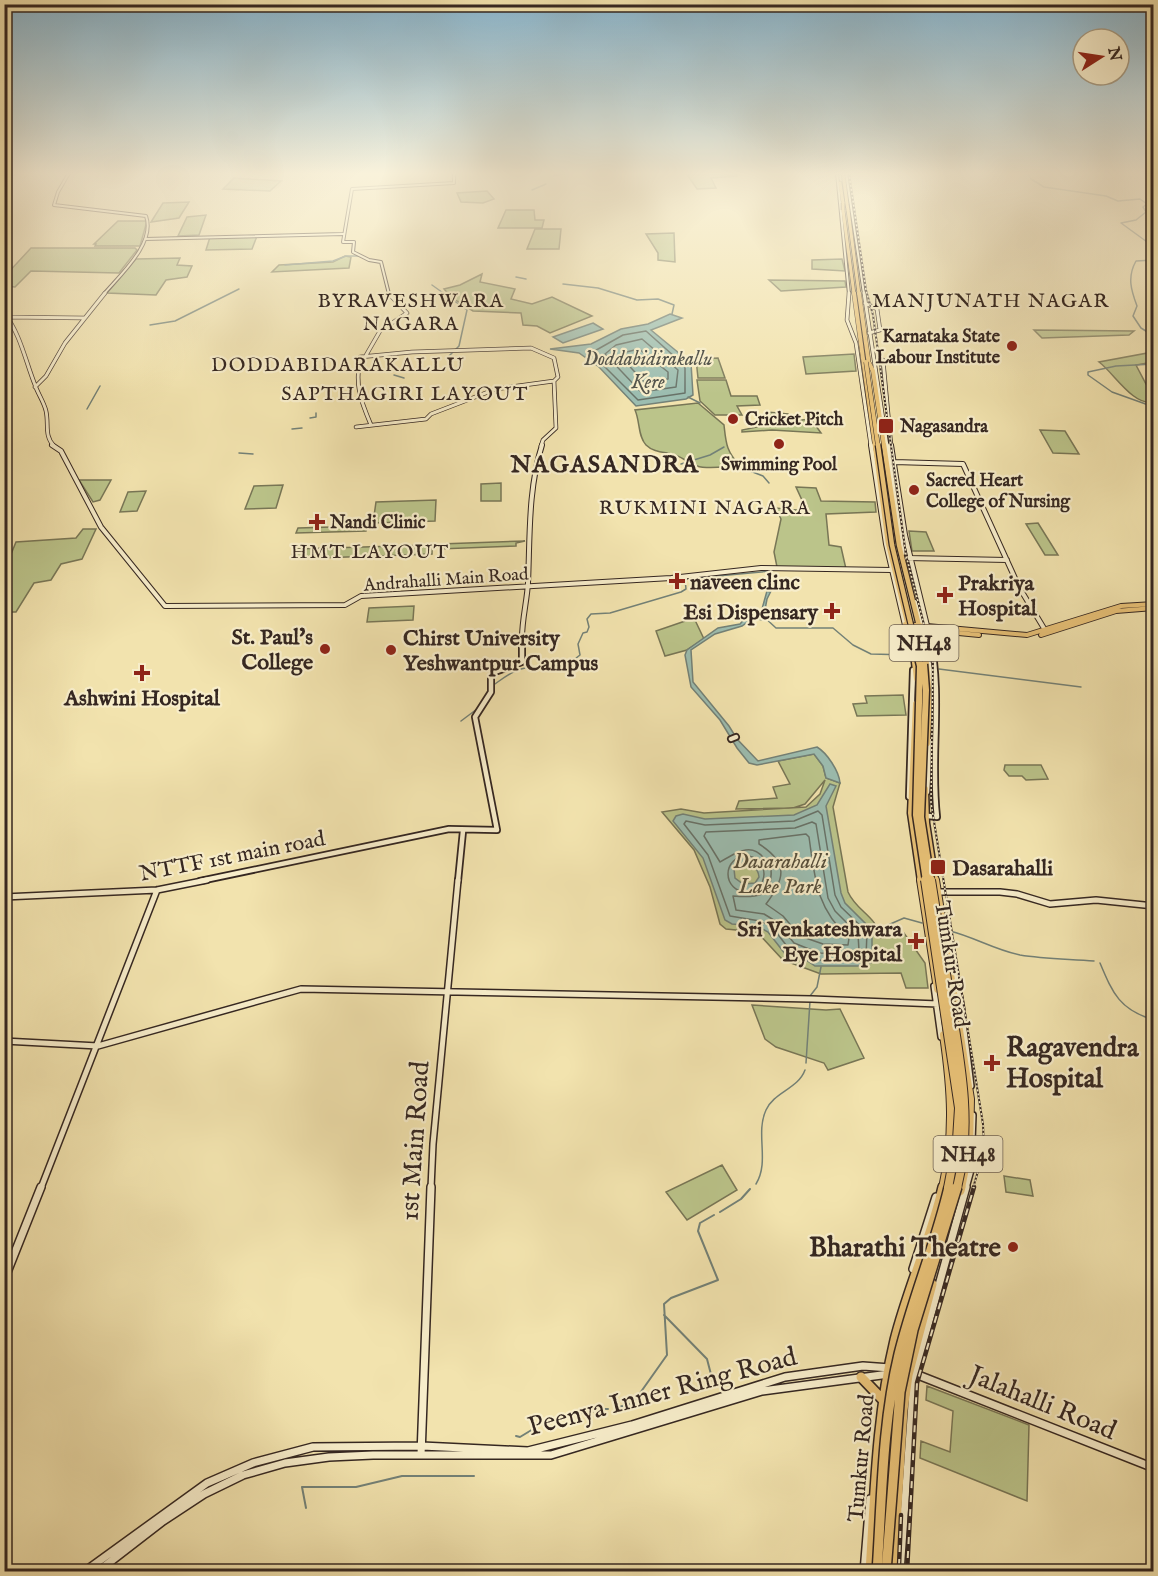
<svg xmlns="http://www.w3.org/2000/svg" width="1158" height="1576" font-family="'IM FELL English',serif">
<rect width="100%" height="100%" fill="#f2e3ae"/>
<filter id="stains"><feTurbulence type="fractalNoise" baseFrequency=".00333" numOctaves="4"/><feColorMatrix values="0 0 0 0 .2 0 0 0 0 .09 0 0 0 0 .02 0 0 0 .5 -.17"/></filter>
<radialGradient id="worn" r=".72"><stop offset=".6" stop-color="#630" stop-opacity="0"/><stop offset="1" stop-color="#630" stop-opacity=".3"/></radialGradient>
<path fill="#bbc48a" stroke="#787656" stroke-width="1.5" d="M686 173H731L738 176 711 178 716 188 697 189Z
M234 178 281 181 270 191 223 189Z
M487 191 494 199 483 203 461 202 457 193Z
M189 202 179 218 151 222 163 203Z
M506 210H534L535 220H544L542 228H498Z
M206 215 199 235 178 236 187 217Z
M118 221H147L140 246H95L96 244H94Z
M535 229H561L559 249H527Z
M674 233 675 262 658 260V253L646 234Z
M257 236 252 249 206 250 210 237Z
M31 248H135L137 250 119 273 31 271 15 287 5 286V276Z
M345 256 351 257 349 268 272 272 279 265 333 262Z
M180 258 177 265 192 266 187 277 166 280 156 295 107 293 136 259Z
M842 259 845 271 812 269V260Z
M482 274 480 282 515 289 511 299 532 304 552 297 592 316 550 333 537 326 523 325 521 313 473 311 452 298 444 289 460 285Z
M769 280 845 281 846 287 781 291Z
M1034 330 1134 331 1129 335 1042 338Z
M1153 352V362L1136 365 1146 384 1153 391V402C1133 406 1114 373 1099 362Z
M854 354 856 371 806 374 803 357Z
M718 358 725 378H698L696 359Z
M697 380H726L731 396H757L760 405 737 406 742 415H715L700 401Z
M698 403 724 425C726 443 726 451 740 466 727 466 708 470 697 466 688 463 681 456 672 454 663 452 653 452 646 445 638 437 640 421 635 410Z
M767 412 788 414 792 421 811 419 821 433 772 430 742 432V430L771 424Z
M1040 430 1065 431 1079 454 1053 453Z
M79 480H111L100 500 93 502Z
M501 483V501H481V484Z
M283 485 276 508 245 509 254 486Z
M796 487 816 488 821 501 875 502 876 512 826 514 829 545 841 547 846 569 777 567 774 552 781 519 776 508 807 511Z
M146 491 137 511 120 512 128 492Z
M436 500 435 521 373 523 376 502Z
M1038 523 1058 555H1045L1026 524Z
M367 526 366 531 296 533 298 528Z
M83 529H96L82 559 61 564 51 580 34 583 16 612H5L7 564 16 542 76 538Z
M909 531 926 532 934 551H912Z
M525 541 516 543V546L439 549 440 544Z
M432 545V554L291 559 294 549Z
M414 606 413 620 367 622 369 608Z
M694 618 704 639 687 650 665 656 656 631Z
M903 695 906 715 857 716 853 704 867 703 865 696Z
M814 754 823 766 826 778 840 783 833 807 848 892C857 912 876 915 881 938L904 933 925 963 928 988H906L901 973 821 974 783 960 757 932 726 929 720 924 710 887 694 850 662 812 681 809 704 813 806 807 820 794 825 780 805 804 793 808 736 809 739 801 777 798 773 787 790 784 778 761Z
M1005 765H1041L1048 779 1026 780 1022 776H1009L1004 770Z
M752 1005 826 1010 840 1009 864 1058 828 1070 824 1063 776 1047 765 1039Z
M722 1165 737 1190 687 1220 666 1192Z
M1004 1176 1030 1180 1033 1196 1006 1192Z
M927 1386 1029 1425 1027 1501 920 1458 921 1441 950 1452 953 1411 926 1400Z"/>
<path fill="#9cbdb0" stroke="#738177" stroke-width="1.5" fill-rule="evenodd" d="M670 314 682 318 651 330 691 363 693 395 686 399 636 406 599 367 579 353 550 349 591 344 621 329 648 324Z
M593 323 603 329 563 343 553 337Z
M767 591H771L767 599 763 620 753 618 742 626 715 634 691 650 693 682 729 726 737 739 758 761 817 747C827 753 839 771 840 783L826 778 823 766 814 754 757 765 749 763 737 748 720 720 691 687 685 655 687 650 718 628 740 624 748 615 760 616Z
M830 784 836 786 826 806 841 893 845 903 875 933 872 935V962L865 966H815L806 960 786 955 768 932 757 926 732 924 725 920 703 858 673 821 676 816 683 814 705 819 794 815 817 805ZM742 864C751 863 758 867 759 877L755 883 743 884 735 878 734 869Z"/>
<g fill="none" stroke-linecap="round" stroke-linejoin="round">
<path stroke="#687268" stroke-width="1.5" d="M646 331 685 366V393L638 400 591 353 623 335Z
M642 339 678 370 676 387 641 392 605 354 616 345Z
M639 349 668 372V379L644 382 621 357 622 353Z
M818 811 822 815 835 895 841 907 867 932 866 957 863 961 817 960 790 950 772 927 760 921 730 916 708 855 684 824 686 821 705 825 794 821Z
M812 822 816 824 828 898 835 911 858 934 859 951 857 954 819 953 794 943 777 922 764 914 736 910 733 896C755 898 773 898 771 870 757 840 742 849 720 862L704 836 706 832 795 828Z
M806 834 809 837C815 879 816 908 849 938L848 945 823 944 800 936 783 916 766 904C785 879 789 863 759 844V840Z
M728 874a18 18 0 1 1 36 0a18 18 0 1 1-36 0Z"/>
<path stroke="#738177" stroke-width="1.5" d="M1028 173 1031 179 1044 187 1106 196 1118 201 1140 199 1147 204 1143 207 1146 212 1136 220 1121 223 1154 247
M553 176 567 173
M532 190 546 184
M1154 260 1136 261C1127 277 1131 290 1137 306L1133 316 1141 328 1154 336
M285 265 333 261 346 256H359
M516 277 526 279
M563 284 598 288 637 300 658 299 674 305 672 314
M432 285 467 310 459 346 449 356V367
M150 325 175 321 239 289
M1154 364 1116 366 1088 372V375L1112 392 1154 407
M394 375 404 378
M688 397 700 403
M87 409 100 386
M310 418 316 417V413
M292 429 302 428
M239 453 253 454
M681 464 710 455 724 447
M745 469 763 476 769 483
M769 592 772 584 769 577 771 571
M763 616 776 628H833L853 645 871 654 909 655
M939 669 1081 687
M492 686C501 680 510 672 521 669 542 663 562 671 580 655L578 644 583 633 587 632 589 627 587 619 591 614 610 613 681 592 686 589 685 579 771 571
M461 721 477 709
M950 931C974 937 995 950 1020 955 1044 959 1070 959 1094 961
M872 932 904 918 922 923
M1100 963C1113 994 1120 1010 1154 1020
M810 996 817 987 821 967
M806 1063 810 1001
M756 1184C770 1161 755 1134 766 1110 774 1092 798 1089 805 1070"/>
<path stroke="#738177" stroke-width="2" d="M720 1212 741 1199 750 1189
M664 1315 707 1359 714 1386
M619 1407 633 1403 667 1355 664 1304 671 1298 718 1280 698 1231 700 1223 714 1215
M605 1409H608
M563 1416 595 1411
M516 1436 520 1437 553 1417
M306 1508 302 1487H356L402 1476H474"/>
<g stroke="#352721" stroke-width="4">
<path id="secondary-far5" d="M69 173 58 192 54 205 146 216C156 243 120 275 104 294
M837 173 849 294
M846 173 864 294
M145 239 343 234
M389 294 381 262 369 260 353 252 354 242H343L352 189 454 183V173"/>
</g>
<g stroke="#352721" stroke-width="4.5">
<path id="secondary-far4" d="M849 293 847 320 856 343 871 446
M864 293 887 446
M865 303 877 309 880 330 869 333
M4 313C21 335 25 360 35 385 38 394 44 402 46 411 49 424 44 436 54 446
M8 317 85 318
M365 357 380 331 407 313 388 293
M883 360 891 446
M35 387 46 376 65 343 105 293
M371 425C360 399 355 386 360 357L412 352 531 348 554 358 558 377 554 381 556 428 543 440 541 446
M356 427 426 419 431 414 496 389 554 381"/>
</g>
<g stroke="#352721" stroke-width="6">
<path id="secondary-far3" d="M52 445 61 451 101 527 165 606 345 605 361 596 671 578 761 568 891 570
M871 445 886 544 908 638
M887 445 903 553
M891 445 905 535 930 638
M894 462 963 464 1019 587 1045 630
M907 558 1007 560
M915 602 925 638
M522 638C522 619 527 601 528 583 530 537 528 489 542 445"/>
</g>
<g stroke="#352721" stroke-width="8">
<path id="secondary-far2" d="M908 637 912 656
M924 637 930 671 931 715
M731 739 736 737
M927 792 930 741
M909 797 913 670
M928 816 937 817C930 757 943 697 930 637
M200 881 449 829 497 830 475 717 491 692V676L495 672 522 662V637
M458 881 463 831"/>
</g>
<g stroke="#352721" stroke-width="8">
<path id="secondary-far1" d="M940 892H1000L1017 894 1050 904 1096 900 1154 906
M4 897 157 890 207 880
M945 919 961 1005 971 1086
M934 986 941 1037
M4 1041 98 1046 301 989 812 999 938 1004
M41 1188 157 890
M431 1188 433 1144 458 880
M966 1188 971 1170 973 1115"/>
</g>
<g stroke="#352721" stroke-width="10">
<path id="secondary" d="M913 1269 936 1197
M4 1280 41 1187
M918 1375 1154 1468
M421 1455 431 1187
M84 1572 207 1483 253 1463 313 1447 422 1446 528 1451 632 1425 785 1377 863 1366 890 1368
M97 1572 163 1521 204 1494 243 1475 285 1463 329 1457 373 1455H551L762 1391 889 1374
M864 1572 870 1499
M900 1572 914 1376 966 1187"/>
</g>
<g stroke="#352721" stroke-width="6">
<path id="primary" d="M905 624 1027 635 1121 606 1154 604
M928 630 979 635
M1041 635 1116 611 1154 608"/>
</g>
<g stroke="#352721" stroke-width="4.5">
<path id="highway-far5" d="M843 173 847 204
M4 174 17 173
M840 183 843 203
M843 210 854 294
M848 210 859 294"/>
</g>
<g stroke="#352721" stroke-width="5">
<path id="highway-far4" d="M854 293 875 446
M859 293 869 365
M869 363 873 371 884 446"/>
</g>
<g stroke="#352721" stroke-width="7">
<path id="highway-far3" d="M875 445 888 543 911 638
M884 445 899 545 922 638"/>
</g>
<g stroke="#352721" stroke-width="9">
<path id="highway-far2" d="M910 637 912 644
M921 637C930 673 929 706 927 743
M914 654 917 679
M916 704 911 813 921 881
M925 789 926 823 935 881"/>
</g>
<g stroke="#352721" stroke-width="10">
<path id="highway-far1" d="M921 880 938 989
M935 880 970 1099 969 1149 961 1188
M943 1188C955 1134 952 1090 944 1035"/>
</g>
<g stroke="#352721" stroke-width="12">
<path id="highway" d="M960 1191 961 1187
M861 1377 883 1400
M870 1572C875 1495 877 1415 895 1340 908 1288 931 1239 943 1187
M893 1572 903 1410 908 1375 932 1284"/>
</g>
<use href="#secondary-far5" stroke="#f7edca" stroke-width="2"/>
<use href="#secondary-far4" stroke="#f7edca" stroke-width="3"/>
<use href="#secondary-far3" stroke="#f7edca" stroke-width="4"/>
<use href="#secondary-far2" stroke="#f7edca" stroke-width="4.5"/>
<use href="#secondary-far1" stroke="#f7edca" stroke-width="5"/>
<use href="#secondary" stroke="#f7edca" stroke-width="7"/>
<use href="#primary" stroke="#e9c277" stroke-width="4"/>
<use href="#highway-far5" stroke="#e9c277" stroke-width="3"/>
<use href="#highway-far4" stroke="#e9c277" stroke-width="4"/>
<use href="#highway-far3" stroke="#e9c277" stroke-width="4.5"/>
<use href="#highway-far2" stroke="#e9c277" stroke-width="6"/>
<use href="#highway-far1" stroke="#e9c277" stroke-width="8"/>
<use href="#highway" stroke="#e9c277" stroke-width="9"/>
<g stroke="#352721" stroke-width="2">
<path id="rail-far1" d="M849 173 866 290 873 315 906 555 933 659 931 803 983 1124 984 1151 973 1188"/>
</g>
<g stroke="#352721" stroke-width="4.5">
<path id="rail" d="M899 1566 901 1515
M907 1572 917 1383 974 1187"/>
</g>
<use href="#rail-far1" stroke="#f7edca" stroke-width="1.5" stroke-dasharray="2" stroke-linecap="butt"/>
<use href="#rail" stroke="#f7edca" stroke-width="2" stroke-dasharray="7" stroke-linecap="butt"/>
<g stroke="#352721" stroke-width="4.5" stroke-linecap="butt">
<path id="highway-bridge-far5" d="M843 203V210
M847 204 848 210"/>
</g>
<g stroke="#352721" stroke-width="5" stroke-linecap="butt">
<path id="highway-bridge-far4" d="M866 362 878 446"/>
</g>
<g stroke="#352721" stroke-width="7" stroke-linecap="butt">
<path id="highway-bridge-far3" d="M878 445 892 545 914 638"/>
</g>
<g stroke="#352721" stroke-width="9" stroke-linecap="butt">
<path id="highway-bridge-far2" d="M913 637 920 666 916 815 926 881
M924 664 926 690 921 817 931 881"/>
</g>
<g stroke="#352721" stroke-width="10" stroke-linecap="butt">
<path id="highway-bridge-far1" d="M925 880 959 1108 957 1140 948 1188
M931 880C938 923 945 967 952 1011 962 1070 972 1129 957 1188"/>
</g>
<g stroke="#352721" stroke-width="12" stroke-linecap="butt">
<path id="highway-bridge" d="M877 1572C882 1499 882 1425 899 1354 913 1297 936 1243 949 1187
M886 1572 900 1392 913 1330 957 1187"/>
</g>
<use href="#highway-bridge-far5" stroke="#e9c277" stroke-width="3"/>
<use href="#highway-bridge-far4" stroke="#e9c277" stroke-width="4"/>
<use href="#highway-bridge-far3" stroke="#e9c277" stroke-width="4.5"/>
<use href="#highway-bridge-far2" stroke="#e9c277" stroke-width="6"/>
<use href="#highway-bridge-far1" stroke="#e9c277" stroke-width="8"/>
<use href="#highway-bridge" stroke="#e9c277" stroke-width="9"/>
</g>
<linearGradient id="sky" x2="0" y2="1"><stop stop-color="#89b8d2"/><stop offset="0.44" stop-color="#f9f2db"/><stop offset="1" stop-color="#f9f2db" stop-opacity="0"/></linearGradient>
<rect width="1158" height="394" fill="url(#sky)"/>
<g fill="#8f2418" stroke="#f7edca" stroke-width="2">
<circle cx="1012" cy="346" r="6"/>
<circle cx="733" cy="419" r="6"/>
<rect x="878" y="418" width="16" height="16" rx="3"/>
<circle cx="779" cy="444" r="6"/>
<circle cx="914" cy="490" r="6"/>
<path d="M314 513h6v6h6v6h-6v6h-6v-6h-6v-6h6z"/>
<path d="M674 572h6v6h6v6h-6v6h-6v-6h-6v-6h6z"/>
<path d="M942 586h6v6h6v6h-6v6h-6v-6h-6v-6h6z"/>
<path d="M829 602h6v6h6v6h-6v6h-6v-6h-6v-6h6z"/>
<circle cx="325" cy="649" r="6"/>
<circle cx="391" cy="650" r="6"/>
<path d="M139 664h6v6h6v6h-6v6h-6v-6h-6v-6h6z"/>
<rect x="930" y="859" width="16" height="16" rx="3"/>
<path d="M913 932h6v6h6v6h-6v6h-6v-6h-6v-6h6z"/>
<path d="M989 1054h6v6h6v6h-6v6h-6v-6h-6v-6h6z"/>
<circle cx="1013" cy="1247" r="6"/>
</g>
<g text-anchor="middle" stroke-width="4.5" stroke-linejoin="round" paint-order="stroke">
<g font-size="18" font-weight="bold" fill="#352721" stroke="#f7edca" text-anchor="start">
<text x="1000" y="342" text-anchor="end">Karnataka State<tspan x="1000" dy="21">Labour Institute</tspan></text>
<text x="745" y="425">Cricket Pitch</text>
<text x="900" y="432">Nagasandra</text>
<text x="779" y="470" text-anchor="middle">Swimming Pool</text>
<text x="926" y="486">Sacred Heart<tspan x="926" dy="21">College of Nursing</tspan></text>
<text x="330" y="528">Nandi Clinic</text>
</g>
<g font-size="18" fill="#352721" stroke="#f7edca">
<text transform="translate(446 579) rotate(-4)" y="6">Andrahalli Main Road</text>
</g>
<g font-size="20" letter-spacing="1.5" fill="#352721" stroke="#f7edca">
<text x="411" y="307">BYRAVESHWARA<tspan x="411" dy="23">NAGARA</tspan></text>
<text x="991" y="307">MANJUNATH NAGAR</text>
<text x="338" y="371">DODDABIDARAKALLU</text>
<text x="405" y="400">SAPTHAGIRI LAYOUT</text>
<text x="705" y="514">RUKMINI NAGARA</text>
<text x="370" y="558">HMT LAYOUT</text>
</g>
<g font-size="20" font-style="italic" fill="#54544c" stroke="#f7edca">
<text x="648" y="365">Doddabidirakallu<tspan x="648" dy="23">Kere</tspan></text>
</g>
<g fill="#f7edca" stroke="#6f6254" stroke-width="1.5">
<rect x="889.5" y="625" width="69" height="36" rx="4.5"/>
<rect x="933.5" y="1136" width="69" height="36" rx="4.5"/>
</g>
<g font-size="21" font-weight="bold" fill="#352721">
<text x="924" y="650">NH48</text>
<text x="968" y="1161">NH48</text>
</g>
<g font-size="22" font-weight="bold" fill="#352721" stroke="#f7edca" text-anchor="start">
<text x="690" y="589">naveen clinc</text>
<text x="958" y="590">Prakriya<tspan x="958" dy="25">Hospital</tspan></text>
<text x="818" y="619" text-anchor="end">Esi Dispensary</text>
<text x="313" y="644" text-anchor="end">St. Paul's<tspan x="313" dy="25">College</tspan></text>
<text x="403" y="645">Chirst University<tspan x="403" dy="25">Yeshwantpur Campus</tspan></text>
<text x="142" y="705" text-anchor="middle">Ashwini Hospital</text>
<text x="952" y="875">Dasarahalli</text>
<text x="902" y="936" text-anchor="end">Sri Venkateshwara<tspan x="902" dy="25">Eye Hospital</tspan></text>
</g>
<g font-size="22" fill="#352721" stroke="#f7edca">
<text transform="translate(232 855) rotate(-11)" y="8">NTTF 1st main road</text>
<text transform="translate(953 964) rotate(81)" y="8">Tumkur Road</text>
<text transform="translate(860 1458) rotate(-85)" y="8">Tumkur Road</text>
</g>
<g font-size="22" font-style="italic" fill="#564e3b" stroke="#f7edca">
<text x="780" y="868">Dasarahalli<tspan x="780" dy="25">Lake Park</tspan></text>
</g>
<g font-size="24" font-weight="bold" letter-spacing="1.5" fill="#352721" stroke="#f7edca">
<text x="605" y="472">NAGASANDRA</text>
</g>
<g font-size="27" font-weight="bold" fill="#352721" stroke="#f7edca" text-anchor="start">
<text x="1006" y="1056">Ragavendra<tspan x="1006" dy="31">Hospital</tspan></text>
<text x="1001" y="1256" text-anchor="end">Bharathi Theatre</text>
</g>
<g font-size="27" fill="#352721" stroke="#f7edca">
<text transform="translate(414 1141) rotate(-86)" y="9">1st Main Road</text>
<text transform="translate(662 1391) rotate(-15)" y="9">Peenya Inner Ring Road</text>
<text transform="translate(1043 1402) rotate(22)" y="9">Jalahalli Road</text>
</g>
</g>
<rect width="1158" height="1576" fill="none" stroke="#f2e3ae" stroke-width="24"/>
<rect x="6" y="6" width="1146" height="1564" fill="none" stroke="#352721" stroke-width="3"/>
<rect x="12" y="12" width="1134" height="1552" fill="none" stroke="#352721" stroke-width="1.5"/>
<g transform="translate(1101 57) rotate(78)"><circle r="28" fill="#f7edca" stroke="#a99e86" stroke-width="1.5"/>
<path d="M0-4.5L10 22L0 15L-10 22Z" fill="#8f2418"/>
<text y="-9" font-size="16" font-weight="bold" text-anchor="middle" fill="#352721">N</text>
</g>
<rect width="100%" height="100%" filter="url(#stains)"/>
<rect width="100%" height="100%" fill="url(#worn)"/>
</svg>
